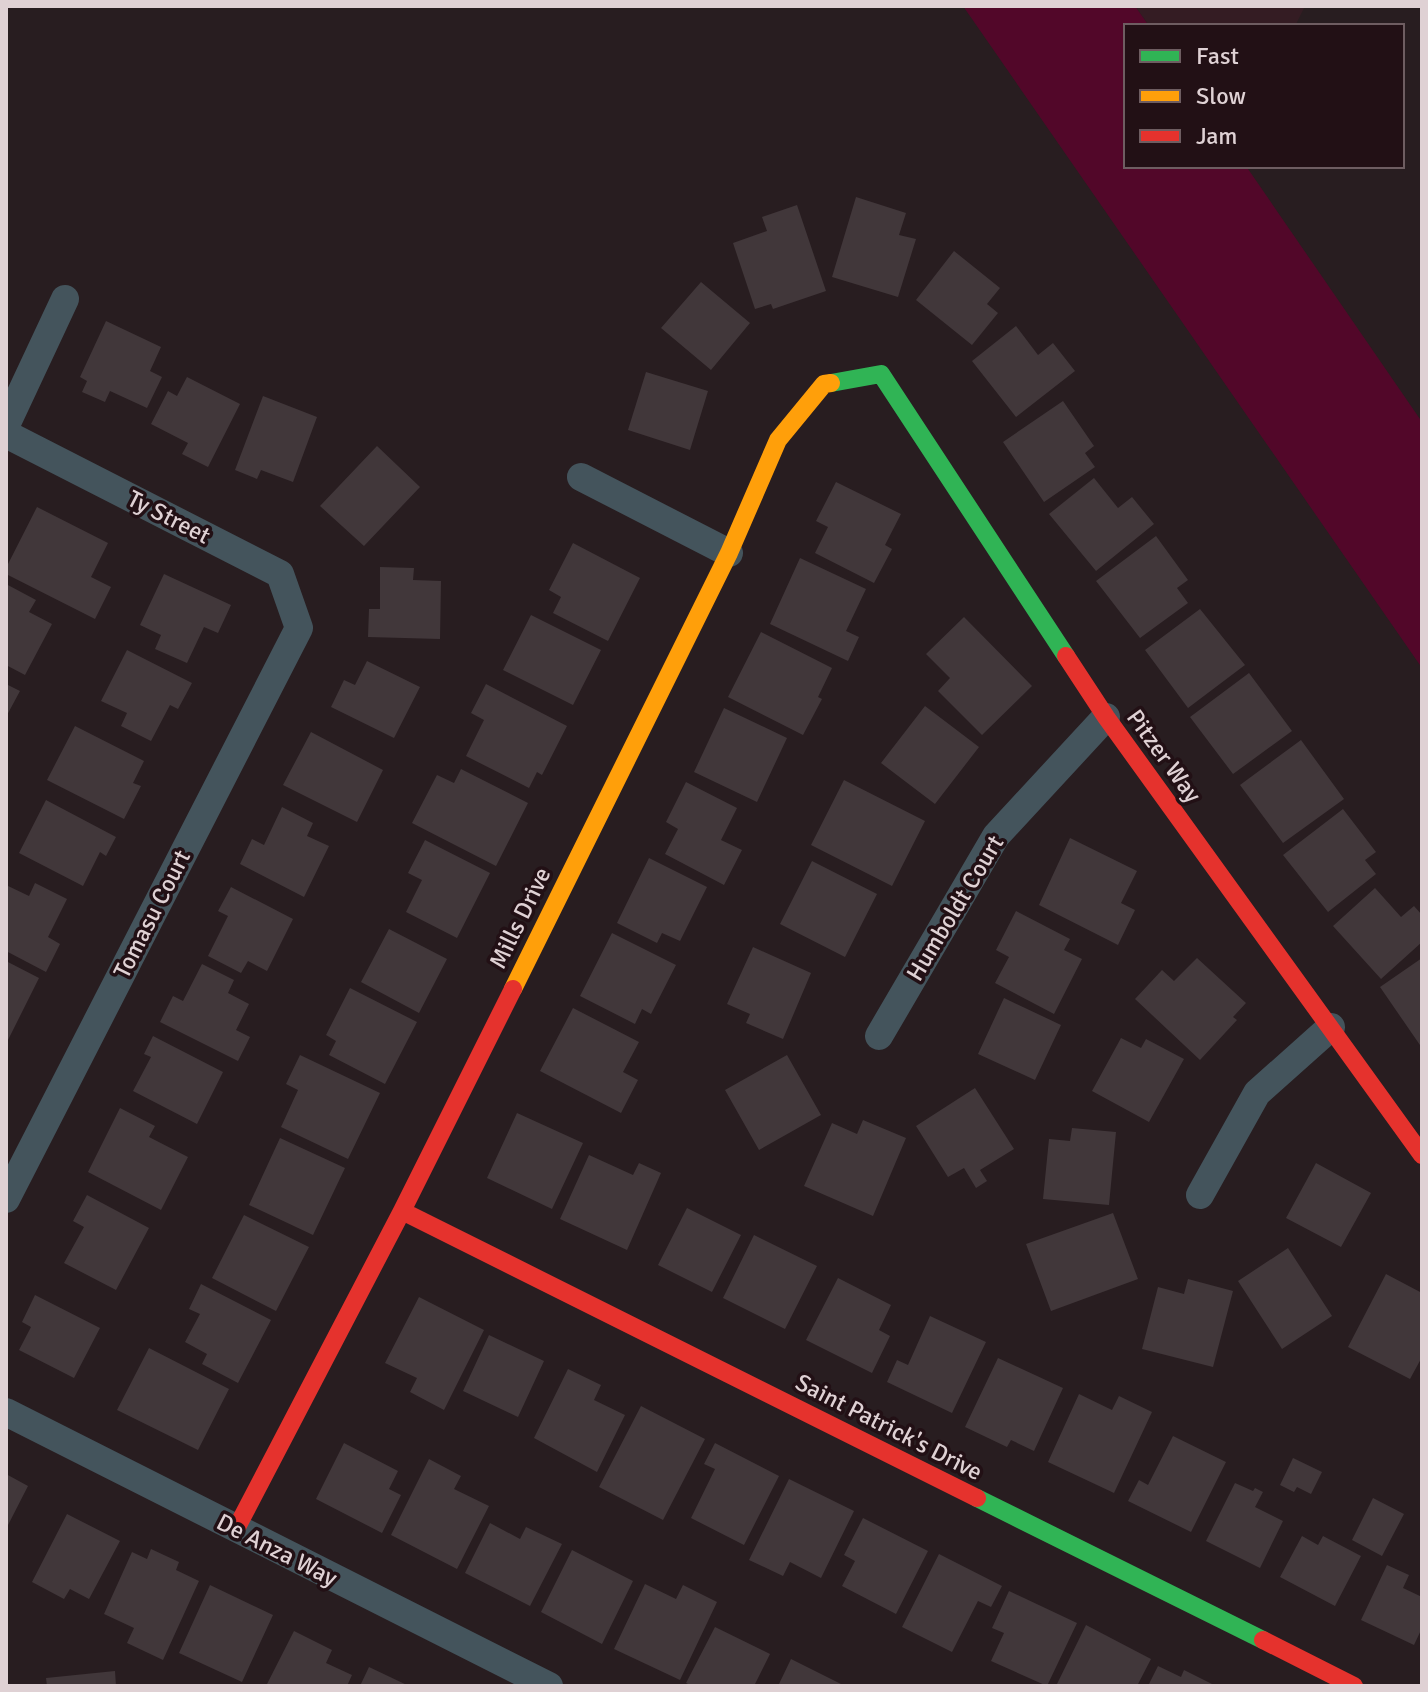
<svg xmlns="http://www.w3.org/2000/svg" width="1428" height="1692" font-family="Signika,sans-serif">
<rect width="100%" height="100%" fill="#281d20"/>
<path fill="#341c23" d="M1135 6H1305L1295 26H1149Z"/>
<path fill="#520729" d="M963 6H1135L1149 26H1126V166H1246L1422 422V668Z"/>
<path fill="#41373a" d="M856 197 906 213 899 235 916 239 898 297 832 277Z
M797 205 826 291 773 309 771 304 755 309 733 243 767 231 762 217Z
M954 251 1000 288 987 304 998 313 972 345 916 300Z
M701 282 750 323 711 370 661 328Z
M106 321 161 347 150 371 162 377 147 408 110 391 105 402 82 392 87 381 80 377Z
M1016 326 1038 355 1053 343 1075 371 1016 417 972 361Z
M646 372 708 391 690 450 628 430Z
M187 377 240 404 208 467 182 454 188 443 151 424 168 391 177 396Z
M263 396 317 417 293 482 261 470 257 479 235 470Z
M1063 401 1094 446 1085 453 1095 467 1044 502 1003 442Z
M377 446 420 487 364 546 320 506Z
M1094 478 1118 508 1132 497 1154 524 1096 571 1049 514Z
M836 482 901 514 885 545 892 549 874 583 815 553 828 527 816 521Z
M37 507 108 543 91 577 111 587 95 619 6 574V568Z
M1156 536 1188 580 1177 588 1188 603 1140 638 1096 581Z
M573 543 640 578 608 641 553 613 561 597 549 590Z
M800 558 866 589 846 631 859 637 848 661 770 624Z
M380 567 414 568 413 580 441 581 440 639 368 637 369 609H380Z
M164 574 231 605 218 633 204 627 187 663 155 649 161 635 140 625Z
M6 584 36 600 29 612 52 624 25 675 6 665Z
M1200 609 1245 665 1188 708 1145 650Z
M531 615 601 650 573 705 503 670Z
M964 617 1032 686 982 735 938 691 950 678 926 654Z
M761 632 832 668 818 697 822 699 803 735 728 697Z
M127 650 192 683 178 709 170 705 151 741 121 726 127 713 101 701Z
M367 661 420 687 394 738 331 707 344 680 355 685Z
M1249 673 1292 731 1233 774 1190 717Z
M6 684 20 691 6 717Z
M486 684 567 726 542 775 537 772 529 788 466 756 484 720 471 713Z
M925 706 979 747 935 804 881 763Z
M724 708 787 738 757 802 694 772Z
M75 726 144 761 133 783 141 786 124 819 47 780Z
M311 732 383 770 357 822 283 785Z
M1301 740 1344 799 1283 843 1240 785Z
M461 769 528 803 496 866 412 823 437 775 454 783Z
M844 780 925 821 892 886 811 845Z
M686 782 737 808 721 840 742 850 724 885 665 854 678 829 666 822Z
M46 800 116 837 106 856 100 852 83 886 19 853Z
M282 807 313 823 307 836 329 846 304 897 240 864 252 839 264 845Z
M1343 809 1376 852 1365 860 1376 874 1328 912 1283 855Z
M1070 838 1137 871 1121 903 1135 910 1118 945 1039 905Z
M425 840 490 873 457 938 406 912 422 880 408 873Z
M649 858 707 887 680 941 662 933 657 943 617 923Z
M812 861 877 894 845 957 780 924Z
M35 883 67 899 48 937 60 944 46 972 6 951V885L29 896Z
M231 887 293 919 267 971 248 961 241 973 208 956 228 916 218 911Z
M1375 888 1401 917 1414 906 1422 915V942L1381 979 1333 926Z
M1016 911 1070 939 1064 950 1082 959 1054 1014 995 983 1009 957 996 950Z
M389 929 447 959 419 1013 361 982Z
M612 933 676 965 651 1014 642 1009 635 1024 580 996Z
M753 947 811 973 783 1039 746 1023 750 1014 727 1004Z
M1197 958 1246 1003 1233 1017 1237 1020 1200 1060 1135 999 1162 970 1174 981Z
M1422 958V1048L1380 987Z
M6 961 39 978 6 1044Z
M202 964 234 980 228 993 249 1004 236 1030 250 1037 238 1061 160 1022 173 996 183 1001Z
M350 988 417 1022 385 1084 329 1055 336 1041 326 1035Z
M1004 998 1061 1025 1035 1080 978 1054Z
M573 1008 639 1042 623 1072 638 1080 621 1113 540 1071Z
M153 1036 223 1072 197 1124 133 1091 151 1057 144 1054Z
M1121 1038 1141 1048 1146 1039 1184 1059 1149 1122 1092 1091Z
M300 1055 380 1093 348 1159 281 1127 298 1090 286 1084Z
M787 1055 821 1115 759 1150 725 1090Z
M975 1088 1014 1149 980 1170 987 1181 976 1188 964 1168 948 1177 916 1126Z
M120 1108 155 1126 149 1137 188 1157 161 1210 88 1172Z
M517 1113 583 1143 552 1209 487 1178Z
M863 1120 906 1138 873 1216 804 1186 832 1123 857 1134Z
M1072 1128 1116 1132 1109 1205 1043 1199 1049 1139 1070 1141Z
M280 1138 345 1168 313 1235 249 1205Z
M589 1155 633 1175 639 1163 661 1173 627 1250 560 1219Z
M1316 1163 1371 1193 1341 1247 1286 1218Z
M87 1195 149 1228 116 1290 64 1263 84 1227 73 1221Z
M687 1208 741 1235 712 1292 658 1265Z
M1113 1213 1138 1279 1051 1311 1026 1244Z
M244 1215 309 1247 276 1311 212 1278Z
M754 1235 817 1266 785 1329 723 1298Z
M1288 1248 1332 1316 1282 1349 1238 1281Z
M1386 1274 1422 1293V1357L1410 1379 1348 1347Z
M838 1278 891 1305 879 1330 890 1336 872 1373 806 1340Z
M1188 1279 1233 1291 1213 1367 1142 1349 1158 1287 1184 1294Z
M201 1284 271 1320 238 1383 202 1364 207 1354 185 1342 200 1314 189 1309Z
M35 1295 100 1328 74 1378 19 1350 31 1327 22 1322Z
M419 1297 484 1330 444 1410 410 1392 417 1378 385 1363Z
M930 1316 986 1342 952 1413 887 1382 897 1360 908 1365Z
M489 1335 544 1361 518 1417 463 1391Z
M149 1348 229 1389 198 1450 117 1410Z
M998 1358 1063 1388 1034 1451 1011 1440 1007 1447 965 1427Z
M568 1369 601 1385 594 1400 625 1415 597 1472 534 1438Z
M1079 1394 1112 1410 1119 1396 1152 1412 1114 1493 1048 1462Z
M641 1406 705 1439 663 1520 599 1487Z
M1173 1436 1226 1462 1191 1532 1128 1501 1139 1480 1148 1485Z
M344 1443 398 1471 389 1489 401 1495 382 1533 316 1499Z
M715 1443 779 1476 744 1545 691 1518 715 1469 704 1464Z
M1293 1458 1322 1472 1311 1494 1297 1487 1294 1492 1280 1485Z
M429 1459 461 1476 454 1489 489 1506 457 1569 391 1535Z
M6 1474 28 1486 6 1529Z
M789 1479 854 1511 821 1578 790 1562 783 1576 749 1560Z
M1235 1483 1253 1491 1255 1488 1263 1492 1255 1507 1283 1521 1260 1568 1206 1541Z
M1373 1498 1404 1514 1382 1556 1352 1540Z
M67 1514 120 1541 89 1599 70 1589 64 1599 32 1582Z
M863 1518 928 1551 896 1614 842 1586 855 1561 844 1555Z
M490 1523 520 1539 526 1527 562 1544 530 1606 465 1573Z
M1302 1536 1318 1545 1323 1536 1361 1556 1335 1606 1280 1577Z
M151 1549 179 1562 176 1570 199 1581 163 1660 127 1643 134 1628 104 1614 132 1552 147 1559Z
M572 1550 633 1581 602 1644 541 1612Z
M939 1554 1002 1586 991 1607 978 1601 952 1652 902 1627Z
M1387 1565 1409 1575 1403 1588 1422 1597V1628L1414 1645 1361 1620Z
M645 1584 676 1599 683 1585 717 1602 680 1680 614 1649Z
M210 1585 273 1615 242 1682 179 1653Z
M1009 1591 1077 1623 1047 1686 991 1661 1004 1633 992 1628Z
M1086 1625 1151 1659 1137 1686H1056Z
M715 1627 770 1654 754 1686H692L686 1683Z
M294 1631 332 1650 326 1663 352 1675 347 1686H266Z
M791 1659 845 1686H778Z
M1158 1666 1181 1677 1184 1670 1216 1686H1148Z
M369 1667 409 1686H360Z
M115 1671 116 1686H47L46 1678Z"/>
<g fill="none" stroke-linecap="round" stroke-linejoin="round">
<path stroke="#44545c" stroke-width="28" d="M6 425 65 299
M6 434 280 574 299 628 6 1199
M581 477 729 553
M879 1036 996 836 1106 717
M1200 1195 1257 1093 1331 1027
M6 1412 549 1686"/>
<path stroke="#30b455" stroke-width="18" d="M831 383 881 374 1066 656
M977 1498 1263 1640"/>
<path stroke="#ff9f0a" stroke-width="18" d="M513 989 729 553 778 440 824 384 831 383"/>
<path stroke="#e5322d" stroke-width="18" d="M1066 656 1106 717 1422 1155
M402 1211 977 1498
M236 1529 402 1211 513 989
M1263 1640 1354 1686"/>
</g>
<g text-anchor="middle" stroke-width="7" stroke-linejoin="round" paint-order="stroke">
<g font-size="24" fill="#dfd1d4" stroke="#221015">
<text transform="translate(169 517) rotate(27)" y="8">Ty Street</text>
<text transform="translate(1164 756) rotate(54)" y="8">Pitzer Way</text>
<text transform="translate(955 908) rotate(-59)" y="8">Humboldt Court</text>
<text transform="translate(152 914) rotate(-63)" y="8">Tomasu Court</text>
<text transform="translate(520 918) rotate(-64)" y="8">Mills Drive</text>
<text transform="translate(889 1427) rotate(27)" y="8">Saint Patrick's Drive</text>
<text transform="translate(277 1550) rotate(27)" y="8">De Anza Way</text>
</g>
</g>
<rect width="1428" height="1692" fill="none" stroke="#dfd1d4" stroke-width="16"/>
<rect x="1124" y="24" width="280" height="144" fill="#221015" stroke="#6e5d61" stroke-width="2"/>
<rect x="1140" y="50" width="40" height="12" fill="#30b455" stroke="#6e5d61" stroke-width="2"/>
<text x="1196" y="64" font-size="24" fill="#dfd1d4">Fast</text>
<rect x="1140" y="90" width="40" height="12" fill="#ff9f0a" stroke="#6e5d61" stroke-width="2"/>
<text x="1196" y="104" font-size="24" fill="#dfd1d4">Slow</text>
<rect x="1140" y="130" width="40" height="12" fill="#e5322d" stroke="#6e5d61" stroke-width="2"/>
<text x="1196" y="144" font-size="24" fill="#dfd1d4">Jam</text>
</svg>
